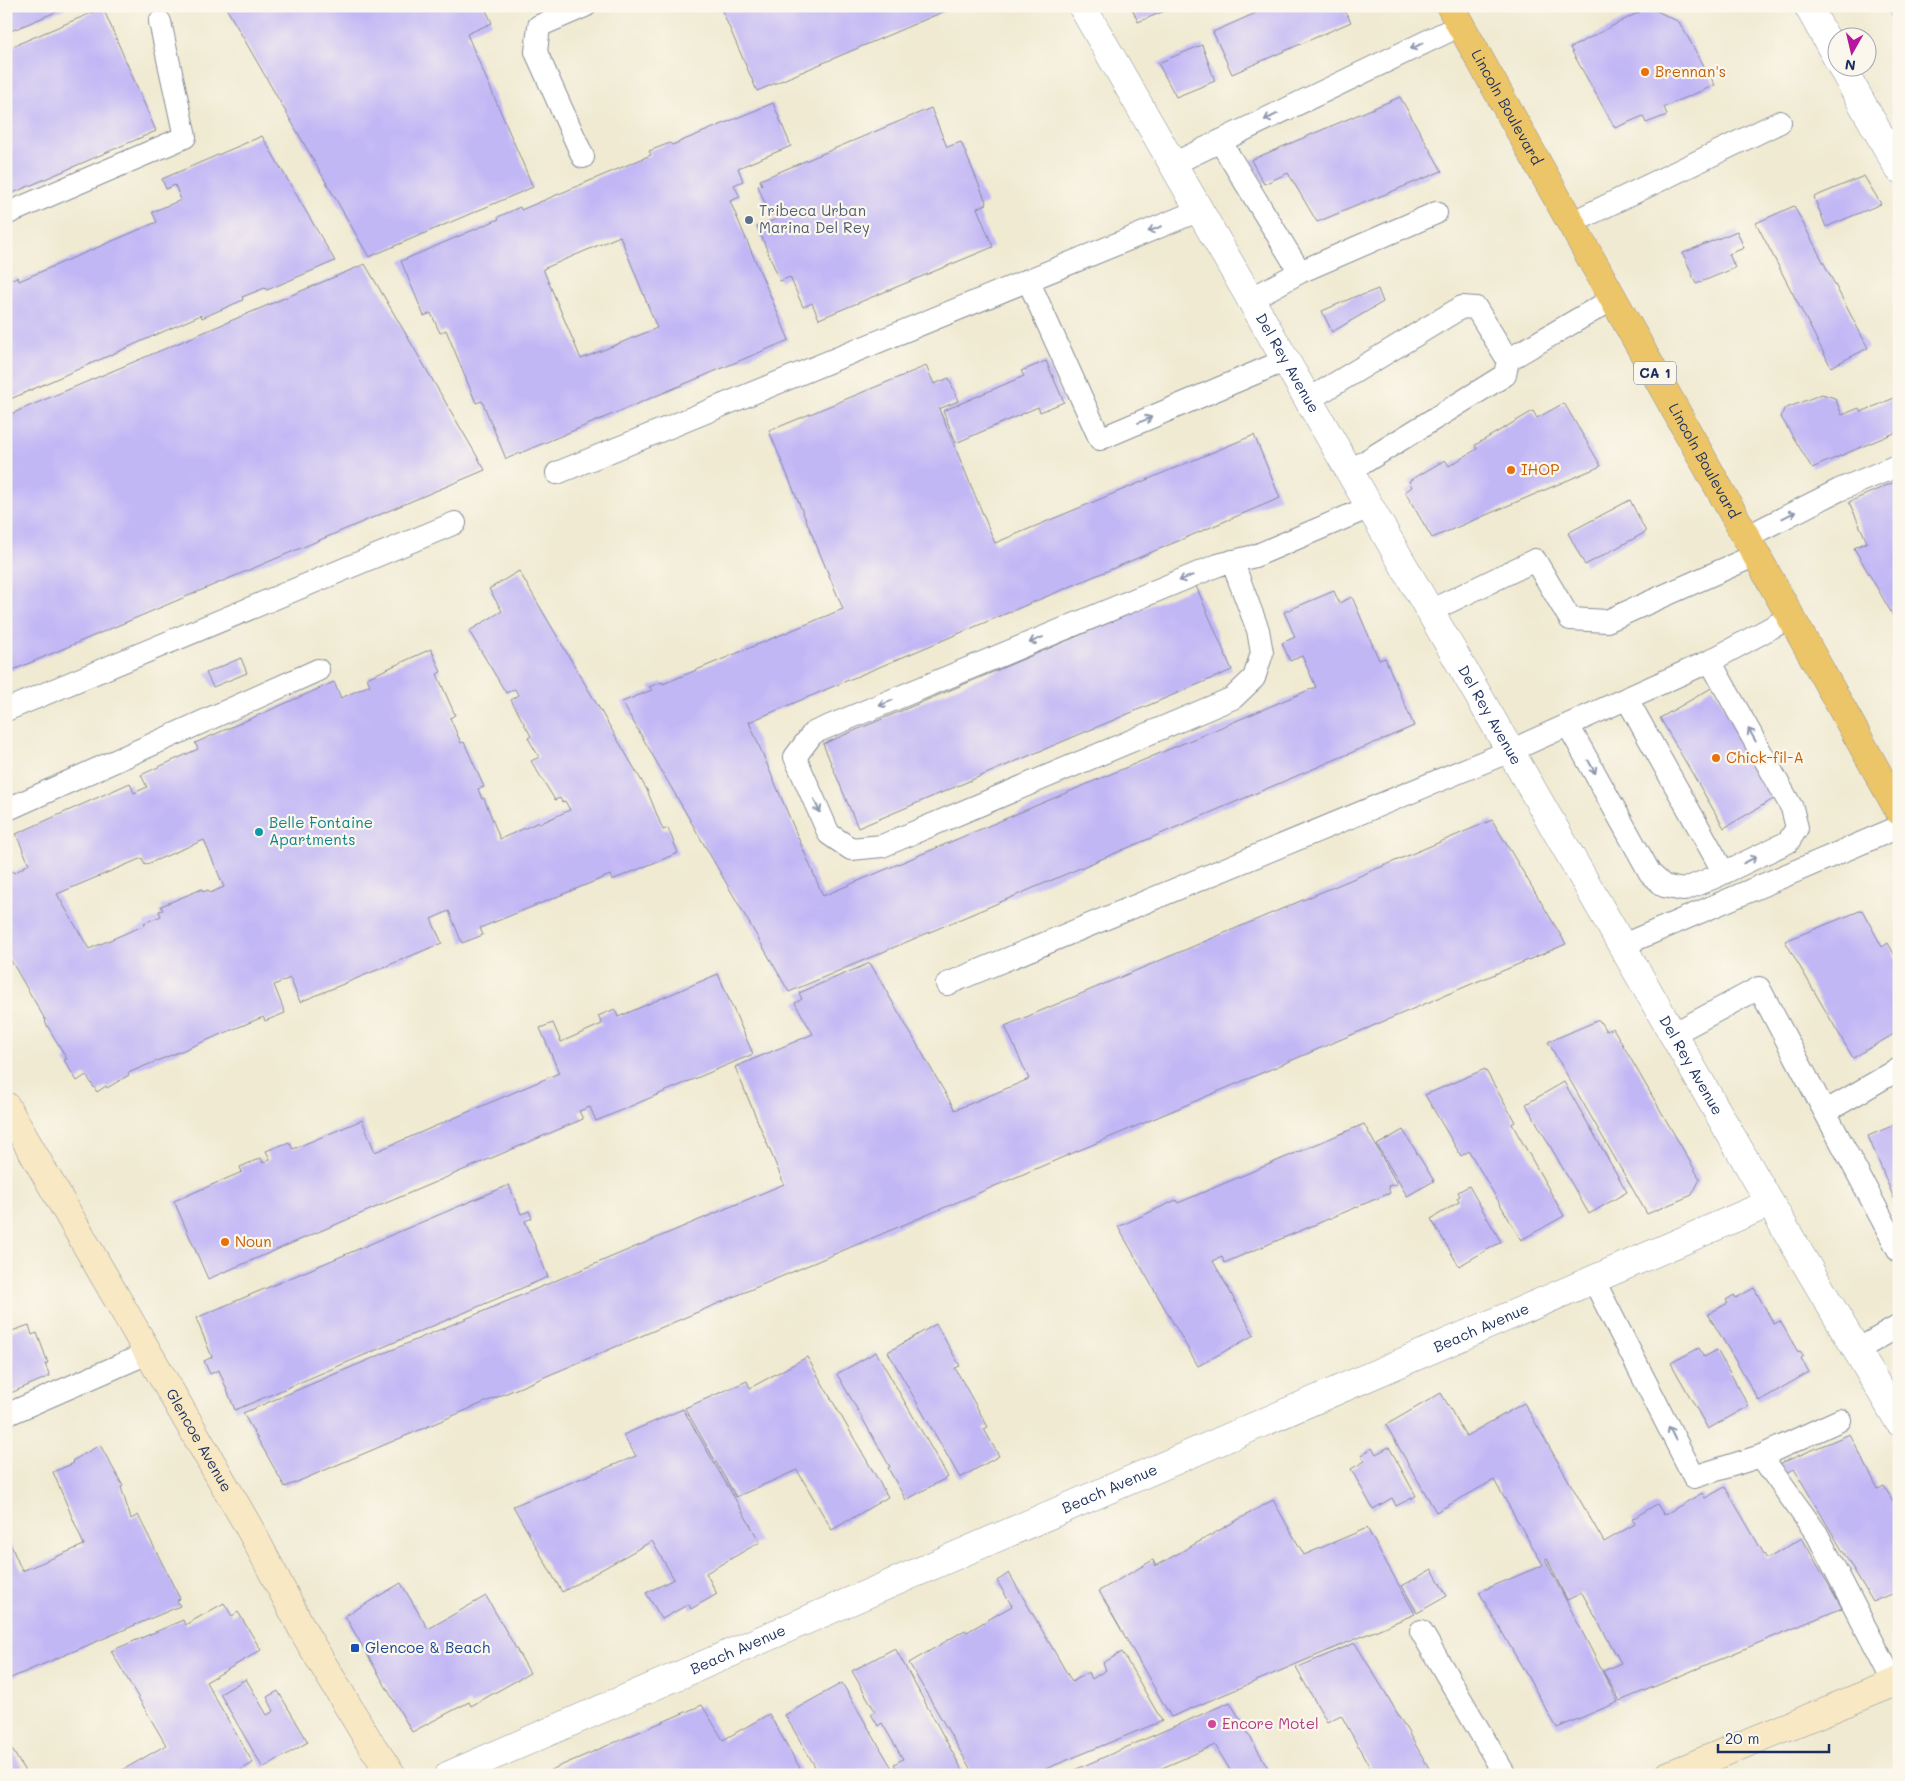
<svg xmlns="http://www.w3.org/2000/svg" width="1905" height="1781" font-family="Mali,sans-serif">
<rect width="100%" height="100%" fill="#fbf7ec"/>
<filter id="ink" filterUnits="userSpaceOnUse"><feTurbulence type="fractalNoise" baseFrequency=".02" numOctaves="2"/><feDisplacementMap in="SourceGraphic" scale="10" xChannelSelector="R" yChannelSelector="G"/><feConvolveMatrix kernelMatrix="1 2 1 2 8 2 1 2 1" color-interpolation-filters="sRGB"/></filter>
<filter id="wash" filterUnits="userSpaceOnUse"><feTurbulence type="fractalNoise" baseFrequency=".0096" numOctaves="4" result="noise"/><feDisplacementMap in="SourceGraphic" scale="20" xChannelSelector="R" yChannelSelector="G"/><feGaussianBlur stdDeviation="1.12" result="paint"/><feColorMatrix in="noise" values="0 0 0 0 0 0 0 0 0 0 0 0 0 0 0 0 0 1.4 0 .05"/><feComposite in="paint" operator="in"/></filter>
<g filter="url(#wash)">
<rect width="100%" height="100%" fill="#f0ead2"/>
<g id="blocks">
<path fill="#c2b7f5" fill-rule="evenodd" d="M6 6H70L6 33Z
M225 6H484L492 23 467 34 533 187 369 257Z
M720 6H957L757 91Z
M1131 6H1165L1167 10 1138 22Z
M1266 6H1342L1351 22 1232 74 1213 32 1267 8Z
M1889 6H1899V28Z
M1649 7 1679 22 1715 85 1664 107 1667 115 1646 123 1643 116 1615 128 1570 48Z
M103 8 156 131 6 196V49Z
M1202 45 1215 81 1176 97 1158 63Z
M1400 97 1442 171 1317 222 1288 173 1264 184 1251 160Z
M773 103 791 146 738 168 743 181 734 185 740 197 730 201 789 340 506 459 482 401 476 403 446 330 440 333 431 313 424 316 401 261 499 219 498 217 520 207 521 210 651 155 649 151 670 143 672 145ZM620 236 657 328 581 359 543 269Z
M931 108 947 147 961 142 987 204 977 208 993 247 819 319 812 303 803 307 790 277 780 281 757 226 777 219 775 213 770 216 758 186 762 185 760 180Z
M262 136 335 261 267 290 265 288 242 297 243 300 202 318 201 315 6 401V282L17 277 19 281 157 222 152 212 181 200 175 185 166 189 162 179Z
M1864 176 1881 204 1826 227 1814 197Z
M1794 206 1868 348 1831 367 1756 223Z
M1737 231 1744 248 1729 254 1735 268 1696 284 1683 253Z
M365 264 485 470 6 673V416Z
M1378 289 1383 302 1332 332 1322 311 1359 295 1360 296Z
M1046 361 1064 402 1040 412 1038 407 956 443 943 411 1024 376 1021 371Z
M926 366 934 384 949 378 958 401 939 409 995 543 1254 435 1280 498 749 722 823 896 1316 687 1302 656 1290 661 1282 643 1295 637 1284 612 1334 591 1339 603 1352 597 1379 660 1385 658 1414 726 789 992 622 702 652 690 649 687 662 682 663 684 843 609 769 431Z
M1822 394 1835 398 1842 415 1859 408 1861 412 1899 396V431L1812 468 1781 417 1784 409Z
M1564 403 1601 466 1432 538 1405 492 1412 487 1409 481 1445 460 1449 466 1477 449 1475 445 1533 411 1537 418Z
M1899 480V626L1854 548 1867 542 1849 502Z
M1630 500 1646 532 1585 565 1568 533Z
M519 571 647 790 663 830 668 828 678 853 612 880 610 875 480 928 483 935 462 943 449 911 431 919 442 943 300 1002 290 978 274 985 285 1013 265 1021 263 1017 128 1073 129 1075 107 1088 106 1086 97 1092 86 1075 77 1081 64 1060 67 1059 45 1022 46 1021 6 952V875L13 871 14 873 29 864 16 834 130 783 134 793 147 787 141 775 198 749 195 743 334 682 341 698 370 685 367 678 431 649 441 672 437 674 455 715 450 718 461 743 464 742 484 787 478 789 482 799 484 798 500 839 539 822V824L570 810 565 801 562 802 560 798 555 800 531 761 539 757 528 738 531 736 511 700 518 695 515 689 506 693 469 631 502 611 489 589ZM204 840 224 887 210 893 208 890 203 892 202 889 161 906 163 910 159 911 161 916 144 923 145 925 89 949 57 894 142 858 145 865Z
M1196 586 1232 670 858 828 823 744Z
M241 658 247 673 213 687 206 673Z
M1713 687 1777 797 1724 828 1660 718Z
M1492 820 1566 944 285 1487 243 1413 784 1184 735 1067 813 1034 795 1003 802 999 799 993 870 963 955 1110 1029 1079 1005 1026Z
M1862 910 1882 947 1888 943 1899 963V1031L1853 1058 1785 941Z
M718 974 753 1054 596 1121 590 1107 579 1111 583 1119 208 1279 174 1201 242 1172 240 1167 261 1158 263 1163 270 1159 266 1151 289 1142 293 1149 362 1120 375 1152 559 1073 540 1028 553 1023 561 1042 602 1024 598 1016 615 1009 618 1017Z
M1599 1020 1606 1031 1613 1028 1700 1179 1692 1195 1647 1214 1548 1042Z
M1485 1069 1515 1122 1512 1124 1564 1216 1521 1240 1469 1151 1461 1156 1425 1095Z
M1564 1082 1627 1192 1589 1214 1526 1104Z
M1899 1123V1199L1895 1201 1868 1136Z
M1364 1124 1397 1184 1388 1186 1390 1193 1224 1263 1222 1257 1213 1261 1254 1335 1198 1366 1118 1227 1176 1200 1178 1203Z
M1403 1130 1434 1181 1407 1196 1377 1145Z
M509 1185 521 1214 529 1211 532 1218 525 1221 548 1277 235 1410 219 1370 210 1374 204 1361 212 1357 196 1318Z
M1469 1186 1501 1242 1459 1266 1431 1219 1459 1202 1457 1198 1460 1196 1458 1192Z
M1754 1288 1774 1324 1780 1321 1798 1352 1800 1351 1804 1356 1801 1358 1809 1372 1759 1401 1708 1314 1728 1303 1726 1300 1734 1295 1736 1298Z
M936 1324 960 1366 955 1368 988 1427 984 1429 999 1456 960 1478 888 1352Z
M29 1325 32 1335 37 1333 48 1363 45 1364 50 1376 6 1395V1333Z
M1699 1348 1704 1357 1717 1350 1749 1406 1708 1429 1671 1363Z
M876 1352 948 1477 906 1500 888 1468 890 1467 837 1374Z
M807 1357 888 1497 832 1530 797 1470 736 1497 685 1408 747 1381 750 1388Z
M1441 1393 1466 1436 1524 1403 1604 1542 1635 1524 1632 1519 1657 1504 1664 1515 1702 1493 1705 1498 1725 1487 1767 1559 1802 1538 1842 1608 1620 1701 1603 1671 1621 1663 1582 1593 1567 1600 1547 1558 1545 1559 1618 1702 1557 1728 1479 1592 1543 1565 1494 1480 1436 1512 1386 1425Z
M683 1409 760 1542 706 1573 717 1594 691 1609 689 1604 662 1619 646 1593 674 1579 652 1541 562 1592 513 1506 636 1456 623 1435Z
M1850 1434 1878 1489 1884 1486 1899 1511V1591L1873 1602 1794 1469 1785 1473 1779 1464Z
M100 1445 123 1486 121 1487 131 1519 138 1515 180 1599 177 1600 180 1606 6 1680V1534L22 1571 84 1545 53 1472 74 1463 72 1461Z
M1389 1447 1416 1496 1396 1506 1392 1498 1373 1509 1351 1469 1365 1461 1361 1455 1372 1448 1376 1454Z
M1273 1500 1304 1555 1367 1528 1415 1614 1171 1717 1099 1591 1153 1560 1156 1566Z
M1432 1569 1447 1596 1417 1613 1402 1586Z
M1009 1573 1072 1682 1088 1672 1092 1679 1106 1670 1103 1663 1122 1652 1162 1721 1031 1775H974L909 1663 965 1630 967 1632 1012 1606 997 1581Z
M401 1583 428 1629 486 1596 530 1673 471 1706 469 1702 412 1732 345 1616Z
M224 1603 232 1616 238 1612 261 1650 206 1682 253 1763 232 1775H114L166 1745 111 1651 183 1620 185 1625Z
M1355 1643 1385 1692 1433 1775H1374L1341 1715 1327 1722 1296 1668Z
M895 1648 965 1775H900L894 1764 903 1759 882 1723 878 1726 871 1714 875 1711 852 1671Z
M246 1679 267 1715 274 1711 267 1697 278 1691 308 1742 263 1768 220 1694Z
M842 1683 896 1775H820L785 1715Z
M1230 1702 1272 1775H1233L1215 1745 1146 1775H1063Z
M702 1705 723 1740 769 1714 804 1775H539Z
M6 1739 27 1775H6Z"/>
</g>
</g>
<g filter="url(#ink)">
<use href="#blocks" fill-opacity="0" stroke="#868c98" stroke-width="1"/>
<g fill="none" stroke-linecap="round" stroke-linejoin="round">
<g stroke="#868c98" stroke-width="24">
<path id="lane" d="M1220 141 1300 272 1436 213
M583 157 536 52 539 26 585 6
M1173 164 1461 25
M6 214 185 137 160 22
M1571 223 1780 122
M1028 280 1100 439 1286 360
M1251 299 1300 272
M1508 360 1613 299
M1308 400 1462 307 1476 308 1508 360 1505 375 1350 471
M557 473 1200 210
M1746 537 1839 490 1899 465
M1232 561 1258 630 1262 653 1254 678 1233 698 882 846 851 849 829 834 795 757 813 733 1218 565 1255 556 1370 507
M1430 611 1535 560 1570 619 1607 621 1756 555
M1627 699 1724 873
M6 710 455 523
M1568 725 1650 873 1664 886 1683 890 1715 877 1788 842 1797 828 1792 808 1710 661
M6 810 318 670
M1623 945 1899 827
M947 984 1510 751 1710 661 1791 617
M1673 1034 1759 988 1899 1251
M1825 1112 1899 1069
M1593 1279 1694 1477 1761 1456 1840 1420
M1857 1350 1899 1326
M6 1415 148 1353
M1761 1456 1817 1534 1894 1683
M1421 1631 1505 1775"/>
</g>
<g stroke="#868c98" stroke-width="29">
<g id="street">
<path id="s1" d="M1082 6 1770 1203 1899 1422"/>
<path d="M1808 6 1838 60"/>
<path d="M1842 68 1899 169"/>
<path id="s2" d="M449 1775 1770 1203"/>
</g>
</g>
<g stroke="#868c98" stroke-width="29">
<g id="secondary">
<path id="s3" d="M6 1106 251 1531 306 1636 370 1743 392 1775"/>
<path d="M1669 1775 1899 1681"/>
</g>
</g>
<g stroke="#868c98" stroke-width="29">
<g id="highway">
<path id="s4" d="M1450 6 1899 811"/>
</g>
</g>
<use href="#lane" stroke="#fff" stroke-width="22"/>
<use href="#street" stroke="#fff" stroke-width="28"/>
<use href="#secondary" stroke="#f8e8c3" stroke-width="28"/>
<use href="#highway" stroke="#edc569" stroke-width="28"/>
</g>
<defs><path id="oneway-shaft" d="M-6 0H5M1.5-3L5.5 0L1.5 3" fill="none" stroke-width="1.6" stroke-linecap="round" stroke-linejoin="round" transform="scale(1.25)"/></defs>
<g stroke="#8d97ae">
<use href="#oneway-shaft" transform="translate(1417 46) rotate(154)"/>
<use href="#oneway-shaft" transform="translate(1271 117) rotate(154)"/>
<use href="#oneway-shaft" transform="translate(1155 229) rotate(158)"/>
<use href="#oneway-shaft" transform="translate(1145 420) rotate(-23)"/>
<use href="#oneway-shaft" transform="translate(1789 515) rotate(-27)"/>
<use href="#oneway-shaft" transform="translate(1186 578) rotate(157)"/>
<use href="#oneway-shaft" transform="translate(1036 640) rotate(157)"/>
<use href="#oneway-shaft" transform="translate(886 703) rotate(157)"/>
<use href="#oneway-shaft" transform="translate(1752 735) rotate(-120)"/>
<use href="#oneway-shaft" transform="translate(1592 767) rotate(61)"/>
<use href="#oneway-shaft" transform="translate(817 806) rotate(67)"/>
<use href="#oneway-shaft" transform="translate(1750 860) rotate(-26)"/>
<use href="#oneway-shaft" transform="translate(1672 1433) rotate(-117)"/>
</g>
</g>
<g fill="#e8710a" stroke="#fbf7ec" stroke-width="2">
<circle cx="1645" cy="72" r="5"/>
<circle cx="1511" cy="470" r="5"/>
<circle cx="1716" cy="758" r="5"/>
<circle cx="225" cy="1242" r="5"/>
</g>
<circle fill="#5c6f8a" stroke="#fbf7ec" stroke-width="2" cx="749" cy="220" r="5"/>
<circle fill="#0f9aa8" stroke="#fbf7ec" stroke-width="2" cx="259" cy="832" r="5"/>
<rect fill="#1a4fb4" stroke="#fbf7ec" stroke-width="2" x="350" y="1643" width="10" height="10" rx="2.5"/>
<circle fill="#d1479c" stroke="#fbf7ec" stroke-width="2" cx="1212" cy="1724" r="5"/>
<g text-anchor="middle" stroke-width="4.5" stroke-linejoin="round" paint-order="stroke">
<rect fill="#fbf7ec" stroke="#5e6b89" stroke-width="1" x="1634" y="361.5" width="42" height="23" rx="4"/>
<g font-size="14" font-weight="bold" fill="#1b2f5e">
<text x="1655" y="378">CA 1</text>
</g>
<g font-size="15" fill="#c56008" stroke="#fbf7ec" text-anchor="start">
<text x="1655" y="77">Brennan's</text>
<text x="1521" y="475">IHOP</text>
<text x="1726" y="763">Chick-fil-A</text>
<text x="235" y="1247">Noun</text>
</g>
<g font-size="15" fill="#1b2f5e" stroke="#fbf7ec">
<text dy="5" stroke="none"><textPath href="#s4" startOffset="116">Lincoln Boulevard</textPath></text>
<text dy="5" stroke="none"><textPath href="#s1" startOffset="412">Del Rey Avenue</textPath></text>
<text dy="5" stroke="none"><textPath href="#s4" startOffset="521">Lincoln Boulevard</textPath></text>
<text dy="5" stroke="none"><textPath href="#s1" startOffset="818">Del Rey Avenue</textPath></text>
<text dy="5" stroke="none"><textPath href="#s1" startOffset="1222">Del Rey Avenue</textPath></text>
<text dy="5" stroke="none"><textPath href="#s2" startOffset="1125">Beach Avenue</textPath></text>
<text dy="5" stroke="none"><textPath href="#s3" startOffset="386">Glencoe Avenue</textPath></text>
<text dy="5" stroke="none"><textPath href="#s2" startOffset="720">Beach Avenue</textPath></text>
<text dy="5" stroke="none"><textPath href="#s2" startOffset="315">Beach Avenue</textPath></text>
</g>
<g font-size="15" fill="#4e5e75" stroke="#fbf7ec" text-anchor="start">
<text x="759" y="216">Tribeca Urban<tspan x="759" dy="17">Marina Del Rey</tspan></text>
</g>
<g font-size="15" fill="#0d838f" stroke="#fbf7ec" text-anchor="start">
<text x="269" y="828">Belle Fontaine<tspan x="269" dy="17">Apartments</tspan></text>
</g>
<g font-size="15" fill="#164399" stroke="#fbf7ec" text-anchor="start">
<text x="365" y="1653">Glencoe &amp; Beach</text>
</g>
<g font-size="15" fill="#b23c85" stroke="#fbf7ec" text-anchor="start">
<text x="1222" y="1729">Encore Motel</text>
</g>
</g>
<rect width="1905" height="1781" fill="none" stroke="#fbf7ec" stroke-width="25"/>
<g transform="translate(1852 52) rotate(188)"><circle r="24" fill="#fbf7ec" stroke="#a1a7b3"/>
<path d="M0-4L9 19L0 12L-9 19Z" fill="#b5179e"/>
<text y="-8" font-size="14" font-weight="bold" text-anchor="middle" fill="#1b2f5e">N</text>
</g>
<path d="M1718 1744v8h111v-8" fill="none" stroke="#1b2f5e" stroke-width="2.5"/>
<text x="1725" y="1744" font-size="15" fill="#1b2f5e" stroke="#fbf7ec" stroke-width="4" paint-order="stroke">20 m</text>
</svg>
